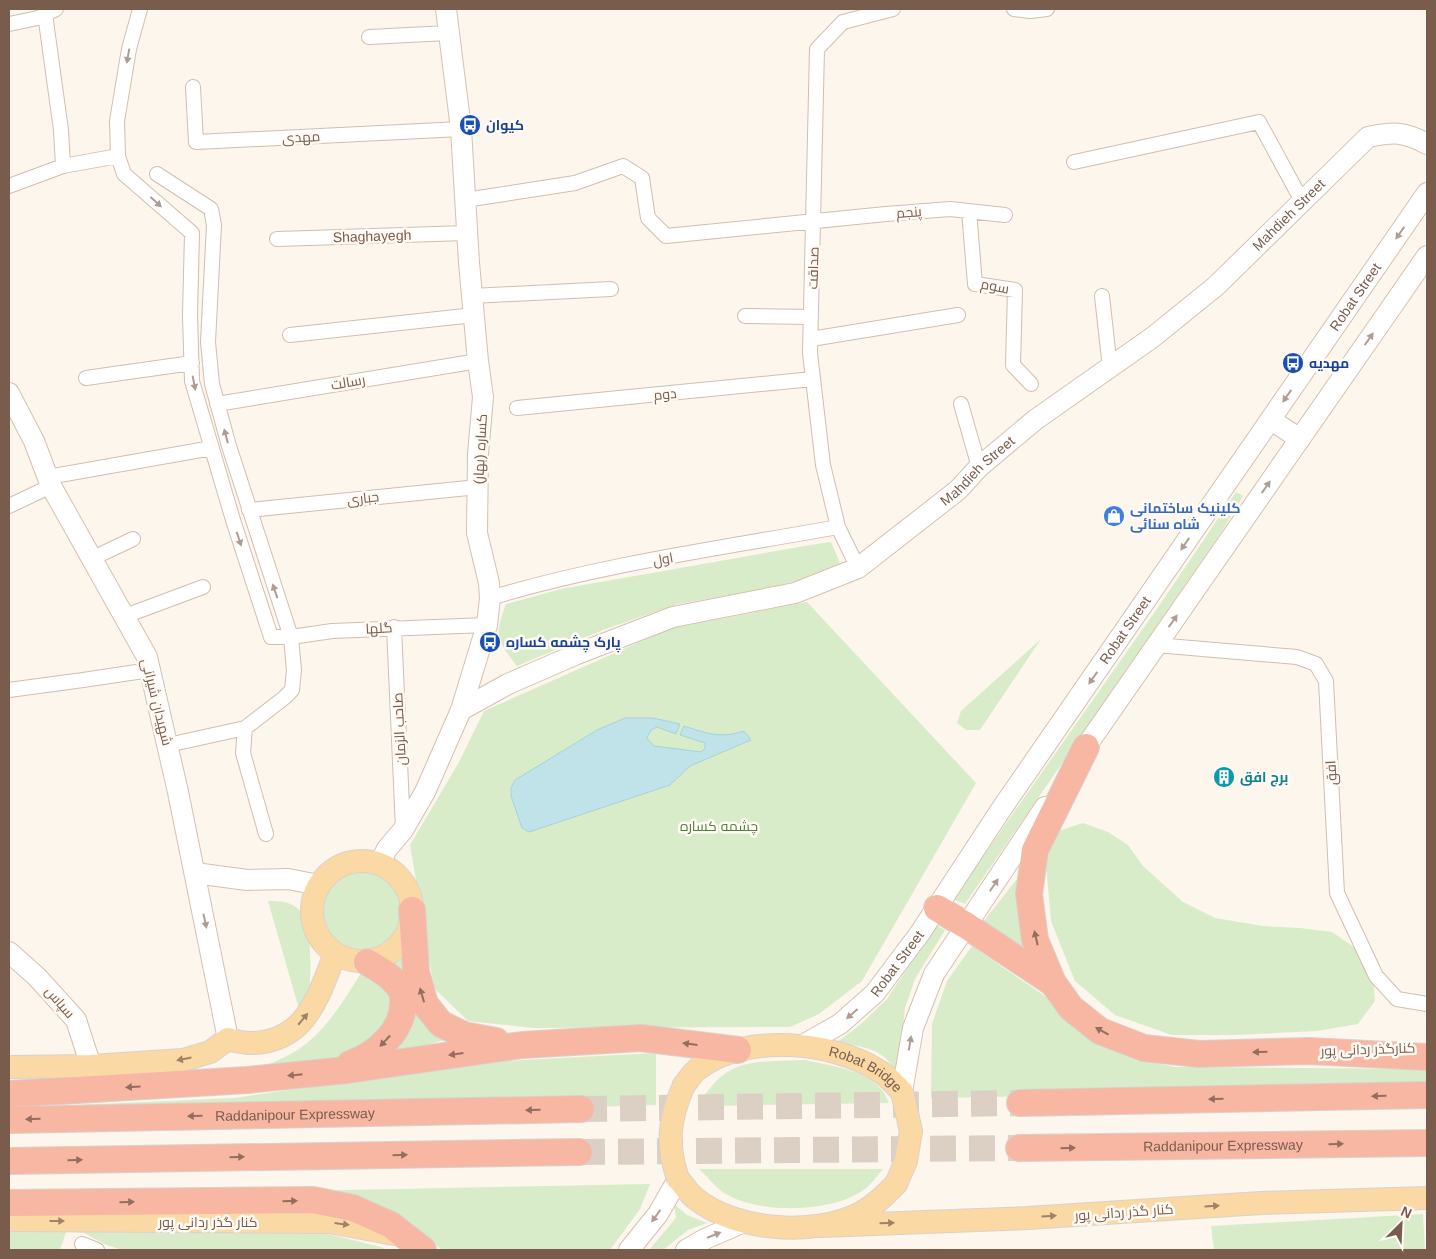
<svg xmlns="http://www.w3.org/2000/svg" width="1436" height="1259" font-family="Helvetica,Cairo,sans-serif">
<rect width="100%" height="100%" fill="#fdf6ec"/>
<path fill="#d8ecc9" d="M1236 492 1243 496 1220 534 965 904 953 899 1161 603Z
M831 542 840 563 818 575 765 589 678 604 603 630 517 666C496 639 494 636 506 604L561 589 810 545Z
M807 602 976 783 862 981 819 1014 790 1027 533 1028 468 1021 434 988 410 845 459 762 484 711 669 629Z
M1041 639 980 730H966L957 723 961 711Z
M1083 823 1108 832 1128 845 1143 866 1183 902 1215 918 1263 926 1300 928 1332 932 1358 950 1373 972 1375 1001 1358 1024 1317 1031 1235 1035H1172L1115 1015 1075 981 1051 921 1046 864 1055 832Z
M1025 869 1041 965 983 922Z
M323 910a39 39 0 1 1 78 0a39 39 0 1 1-78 0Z
M268 901C279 901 292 901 300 911 311 925 311 962 310 979 310 992 305 1005 301 1016Z
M936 925 945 930 915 979 905 1008 898 1076C895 1072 893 1066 889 1062 877 1047 854 1045 836 1043L861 1024 887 999Z
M410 936 448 1039 416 1048 371 1058 405 1022 381 964C394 957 401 947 410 936Z
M972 946 1136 1059 1175 1067 1427 1069V1090L931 1098 932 1024 947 981Z
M361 973 395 990 385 1027 365 1046 340 1057 303 1063 268 1065C278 1060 290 1055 299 1049 326 1031 344 1000 361 973Z
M656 1053V1105L588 1107 9 1108 234 1098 482 1062Z
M805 1060C831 1066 863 1069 881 1089 885 1093 887 1099 889 1103L698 1106C706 1093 715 1079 729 1071 748 1059 783 1061 805 1060Z
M699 1169H883C877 1176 870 1186 862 1191 830 1213 757 1214 724 1193 715 1187 707 1176 699 1169Z
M650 1184 640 1209 610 1250H442L406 1220 292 1191Z
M674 1204 687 1215 707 1223 688 1230 663 1250H649L676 1218Z
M1423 1214 1425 1250H1214L1211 1226Z
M75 1228 270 1231 328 1234 381 1247 386 1250H122L104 1244Z
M9 1229H67L60 1250H9Z"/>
<path fill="#bfe3e8" stroke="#a5d3da" d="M625 718H653L680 724 676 734 657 727 651 730 647 738 654 746 701 752 705 748V743L680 735 684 726C706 733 721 739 744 731L751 740 690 766 670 785 529 832 522 828 511 796V788L515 780 597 730Z"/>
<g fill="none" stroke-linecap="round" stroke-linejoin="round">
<path stroke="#dcd0c4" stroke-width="26" stroke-dasharray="26 13" stroke-linecap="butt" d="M581 1109 1020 1103
M579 1152 1019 1148"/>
<g stroke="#d1beb0" stroke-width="16">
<path id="street" d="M140 9 129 49 117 121 118 156 124 174 192 233 190 315 192 381 233 520 271 637H291L332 631 487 625
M1014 9 1030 11 1047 9
M45 14 61 130 63 166
M9 24 38 18 56 9
M369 37 448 33
M193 87 196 142 461 129
M1074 162 1259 122 1302 201
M157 174 211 209 214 225 208 342 212 384 229 446 291 637 294 670 292 690 284 698 245 728 168 745
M9 186 63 166 118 156
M465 200 575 183 623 166 642 178 648 218 666 236 886 214 950 209 1005 215
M969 211 975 284 1015 290 1013 365 1031 384
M277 239 467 233
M472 296 611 289
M1102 296 1110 368
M745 316 811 317
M290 335 474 315
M811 339 958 315
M86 378 192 363
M217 404 478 361
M961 404 979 467
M517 408 813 379
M48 477 212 448
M9 506 51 486
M249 510 478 487
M93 558 133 539
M858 568 838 527 823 465 810 353 817 49 843 22 893 9
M490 598C603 564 722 548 838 527
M125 616 203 587
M394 627 403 829
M1156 645 1297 657 1316 664 1326 681 1337 893 1376 976 1397 999 1427 1004
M9 690 83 680 150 670
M245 728 243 753 266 834
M82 1244 97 1250"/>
</g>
<g stroke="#d6c0b0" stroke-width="22">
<g id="secondary">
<path d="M9 393 34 441 51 486 147 657 178 792 228 1039"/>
<path d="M1271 420 1300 439"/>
<path id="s1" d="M461 710 508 684 577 654 673 617 795 593 858 568 958 490 979 467 1035 420 1153 337 1216 286 1368 137C1393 132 1404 131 1427 144"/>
<path d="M1078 758 1427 256"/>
<path d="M379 864 387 849 403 830 425 792 461 710 487 625 490 598 489 583 477 533 478 454 483 397 478 361 469 263 461 129 446 9"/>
<path d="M195 873 247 880 288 879 319 885"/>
<path d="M9 952 37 977 76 1020 91 1066"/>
<path id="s2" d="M803 1045 840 1024 875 993 920 933 1002 808 1427 193"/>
<path d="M902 1092 913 1028 934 974 1045 807"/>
<path d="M629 1250 658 1214 678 1179"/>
<path d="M686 1250 705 1239 744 1222"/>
</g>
</g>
<g stroke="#dad1cd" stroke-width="24">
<g id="primary">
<circle cx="362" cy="911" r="50"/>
<path d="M9 1067 91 1066 183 1060 210 1052 228 1039C235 1041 244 1043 251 1043 306 1042 318 997 335 954"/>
<path id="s3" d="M684 1085C689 1079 693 1072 699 1068 745 1033 833 1041 879 1071 888 1076 895 1085 902 1092"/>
<path d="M678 1179C684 1185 689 1194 696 1199 736 1231 815 1237 861 1213 875 1205 885 1195 896 1184"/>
<path d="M9 1220 330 1222 394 1234"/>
<path d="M821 1226 1028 1218 1261 1203 1427 1198"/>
</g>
</g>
<g stroke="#dad1cd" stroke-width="28">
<g id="highway">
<path d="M1086 747 1035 850 1029 894 1035 940 1053 983 1071 1008 1100 1031 1144 1048 1199 1054 1309 1051 1427 1057"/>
<path d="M937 908 967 926 1053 983"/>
<path d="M412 910 416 972 425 1004 441 1024 464 1035 496 1041"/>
<path d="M350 1064C375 1055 403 1032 403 1003 403 999 403 995 402 992 395 978 379 969 367 962"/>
<path d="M9 1094 247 1080 347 1070 522 1045 641 1038 738 1050"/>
<path d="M1020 1103 1427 1095"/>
<path id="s4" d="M9 1120 581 1109"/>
<path id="s5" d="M1019 1148 1427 1143"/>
<path d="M9 1161 579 1152"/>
<path d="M9 1203 313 1200 353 1208 391 1225 423 1250"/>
</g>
</g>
<use href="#street" stroke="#fff" stroke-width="14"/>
<use href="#secondary" stroke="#fff" stroke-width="20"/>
<use href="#primary" stroke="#fbd9a5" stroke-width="22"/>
<use href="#highway" stroke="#f7b7a3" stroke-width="26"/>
<g stroke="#dad1cd" stroke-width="24" stroke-linecap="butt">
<path id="primary-bridge" d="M678 1179C666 1143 669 1119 684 1085
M896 1184 906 1161 911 1131 902 1092"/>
</g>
<use href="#primary-bridge" stroke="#fbd9a5" stroke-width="22"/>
</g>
<defs><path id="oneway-solid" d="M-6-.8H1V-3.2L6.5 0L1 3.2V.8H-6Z" transform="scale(1.25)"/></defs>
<g fill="#af9d94">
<use href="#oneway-solid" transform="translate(128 56) rotate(100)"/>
<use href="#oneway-solid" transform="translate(156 202) rotate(42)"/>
<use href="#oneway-solid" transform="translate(1400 233) rotate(125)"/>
<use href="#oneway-solid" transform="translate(1369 339) rotate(-55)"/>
<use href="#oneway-solid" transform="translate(194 383) rotate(79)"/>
<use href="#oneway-solid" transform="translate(1287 396) rotate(125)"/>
<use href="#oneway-solid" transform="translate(226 436) rotate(-105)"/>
<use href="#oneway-solid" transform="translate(1266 487) rotate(-55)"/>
<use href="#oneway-solid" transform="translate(239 539) rotate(72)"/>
<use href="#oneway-solid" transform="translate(1185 544) rotate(125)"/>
<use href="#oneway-solid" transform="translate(275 591) rotate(-109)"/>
<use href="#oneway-solid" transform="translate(1173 621) rotate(-55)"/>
<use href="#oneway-solid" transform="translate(1093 678) rotate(125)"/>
<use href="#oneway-solid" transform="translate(994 885) rotate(-56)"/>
<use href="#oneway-solid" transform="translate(205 921) rotate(78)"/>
<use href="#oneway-solid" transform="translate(852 1014) rotate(139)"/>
<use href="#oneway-solid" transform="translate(910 1043) rotate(-81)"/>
<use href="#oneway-solid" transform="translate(656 1216) rotate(126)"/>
<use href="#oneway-solid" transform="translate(714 1235) rotate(-22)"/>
</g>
<g fill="#936e5e">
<use href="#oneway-solid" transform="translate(1036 938) rotate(-103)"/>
<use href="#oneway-solid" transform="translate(422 995) rotate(-106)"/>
<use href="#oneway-solid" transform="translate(1102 1031) rotate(-151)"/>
<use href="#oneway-solid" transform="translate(385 1041) rotate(133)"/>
<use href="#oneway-solid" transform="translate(690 1044) rotate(-173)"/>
<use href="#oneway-solid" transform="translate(1260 1052) rotate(178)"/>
<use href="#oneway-solid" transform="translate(456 1054) rotate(172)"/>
<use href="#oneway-solid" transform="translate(295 1075) rotate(174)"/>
<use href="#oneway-solid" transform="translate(133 1087) rotate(177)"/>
<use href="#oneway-solid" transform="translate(1379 1096) rotate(179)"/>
<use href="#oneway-solid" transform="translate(1216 1099) rotate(179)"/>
<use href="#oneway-solid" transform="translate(533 1110) rotate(179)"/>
<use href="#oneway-solid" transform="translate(195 1116) rotate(179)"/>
<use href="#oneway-solid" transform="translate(33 1119) rotate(179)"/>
<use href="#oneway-solid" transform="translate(1336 1144) rotate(-1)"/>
<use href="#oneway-solid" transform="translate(1068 1148) rotate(-1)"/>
<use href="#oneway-solid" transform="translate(400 1155) rotate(-1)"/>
<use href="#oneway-solid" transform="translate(237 1157) rotate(-1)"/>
<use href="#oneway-solid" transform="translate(75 1160) rotate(-1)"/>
<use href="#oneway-solid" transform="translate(290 1201) rotate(-1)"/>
<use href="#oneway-solid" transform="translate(127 1202) rotate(-1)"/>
</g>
<g fill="#a18267">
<use href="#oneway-solid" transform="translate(303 1019) rotate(-50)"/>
<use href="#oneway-solid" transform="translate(184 1059) rotate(169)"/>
<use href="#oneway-solid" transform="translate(1212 1206) rotate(-4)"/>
<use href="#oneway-solid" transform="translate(1049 1216) rotate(-4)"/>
<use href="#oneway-solid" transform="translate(57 1221)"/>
<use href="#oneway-solid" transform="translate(887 1223) rotate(-2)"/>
<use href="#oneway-solid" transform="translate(342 1224) rotate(7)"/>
</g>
<defs>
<g id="bus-disc" transform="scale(1.125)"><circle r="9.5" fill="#1a4fb4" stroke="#fffaf3"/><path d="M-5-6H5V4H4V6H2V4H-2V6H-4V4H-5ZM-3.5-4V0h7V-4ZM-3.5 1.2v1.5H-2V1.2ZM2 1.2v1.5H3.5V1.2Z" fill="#fff"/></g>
<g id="shop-disc" transform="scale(1.125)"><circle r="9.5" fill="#3f7fe0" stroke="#fffaf3"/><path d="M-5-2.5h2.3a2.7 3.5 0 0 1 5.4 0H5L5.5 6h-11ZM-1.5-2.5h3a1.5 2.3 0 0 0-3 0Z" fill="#fff"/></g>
<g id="building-disc" transform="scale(1.125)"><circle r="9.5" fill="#0f9aa8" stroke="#fffaf3"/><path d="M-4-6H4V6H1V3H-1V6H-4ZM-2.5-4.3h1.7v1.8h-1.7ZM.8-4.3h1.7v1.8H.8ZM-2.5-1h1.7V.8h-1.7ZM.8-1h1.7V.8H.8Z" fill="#fff"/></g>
</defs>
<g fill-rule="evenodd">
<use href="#bus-disc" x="470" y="125"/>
<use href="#bus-disc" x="1293" y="363"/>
<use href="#shop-disc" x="1114" y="516"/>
<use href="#bus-disc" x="490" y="642"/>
<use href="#building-disc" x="1224" y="777"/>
</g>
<g text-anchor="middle" stroke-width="5" stroke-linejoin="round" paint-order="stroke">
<g font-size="14" font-weight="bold" fill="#164399" stroke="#fffaf3" text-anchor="start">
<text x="486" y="130">کیوان</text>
<text x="1309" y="368">مهدیه</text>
<text x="506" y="647">پارک چشمه کساره</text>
</g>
<g font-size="14" fill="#7a5c4d" stroke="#fffaf3">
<text transform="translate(301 137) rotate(-3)" y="5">مهدی</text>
<text transform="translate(909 212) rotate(-4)" y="5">پنجم</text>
<text dy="5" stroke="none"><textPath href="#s1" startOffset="982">Mahdieh Street</textPath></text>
<text transform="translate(372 236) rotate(-2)" y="5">Shaghayegh</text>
<text transform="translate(813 268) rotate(-88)" y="5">صداقت</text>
<text transform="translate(995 286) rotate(11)" y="5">سوم</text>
<text dy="5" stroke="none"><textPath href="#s2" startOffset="935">Robat Street</textPath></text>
<text transform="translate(348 382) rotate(-9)" y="5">رسالت</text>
<text transform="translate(665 394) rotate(-5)" y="5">دوم</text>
<text transform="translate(480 449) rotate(-87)" y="5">کساره (بهار)</text>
<text dy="5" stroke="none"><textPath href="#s1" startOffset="578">Mahdieh Street</textPath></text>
<text transform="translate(363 498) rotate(-6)" y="5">جباری</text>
<text transform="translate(663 559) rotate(-10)" y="5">اول</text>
<text transform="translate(379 628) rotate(-3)" y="5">گلها</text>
<text dy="5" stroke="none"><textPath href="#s2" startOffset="530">Robat Street</textPath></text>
<text transform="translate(157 702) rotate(76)" y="5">شهیدان شیرانی</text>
<text transform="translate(399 729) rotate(-93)" y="5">صاحب الزمان</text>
<text transform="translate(1331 773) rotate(-93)" y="5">افق</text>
<text dy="5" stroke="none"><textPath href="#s2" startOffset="126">Robat Street</textPath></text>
<text transform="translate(60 1002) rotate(49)" y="5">سپاس</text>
<text transform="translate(1368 1049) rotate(-2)" y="5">کنارگذر ردانی پور</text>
<text dy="5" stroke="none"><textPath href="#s3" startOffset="199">Robat Bridge</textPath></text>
<text dy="5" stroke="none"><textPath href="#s4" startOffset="286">Raddanipour Expressway</textPath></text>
<text dy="5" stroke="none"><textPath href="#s5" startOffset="204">Raddanipour Expressway</textPath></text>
<text transform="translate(1124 1212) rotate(-4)" y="5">کنار گذر ردانی پور</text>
<text x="208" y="1227">کنار گذر ردانی پور</text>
</g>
<g font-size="14" font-weight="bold" fill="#366cbe" stroke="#fffaf3" text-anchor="start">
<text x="1130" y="513">کلینیک ساختمانی<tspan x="1130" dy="16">شاه سنائی</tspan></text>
</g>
<g font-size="14" font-weight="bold" fill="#0d838f" stroke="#fffaf3" text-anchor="start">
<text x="1240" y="782">برج افق</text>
</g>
<g font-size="14" fill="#537a41" stroke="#fffaf3">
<text x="719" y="831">چشمه کساره</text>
</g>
</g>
<rect width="1436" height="1259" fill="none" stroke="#7a5c4d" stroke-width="20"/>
<g transform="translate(1401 1224) rotate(24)" stroke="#fffaf3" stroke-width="4" paint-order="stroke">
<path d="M0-4L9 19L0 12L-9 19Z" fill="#7a5c4d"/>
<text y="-8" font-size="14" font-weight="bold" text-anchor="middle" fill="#7a5c4d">N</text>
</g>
</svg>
